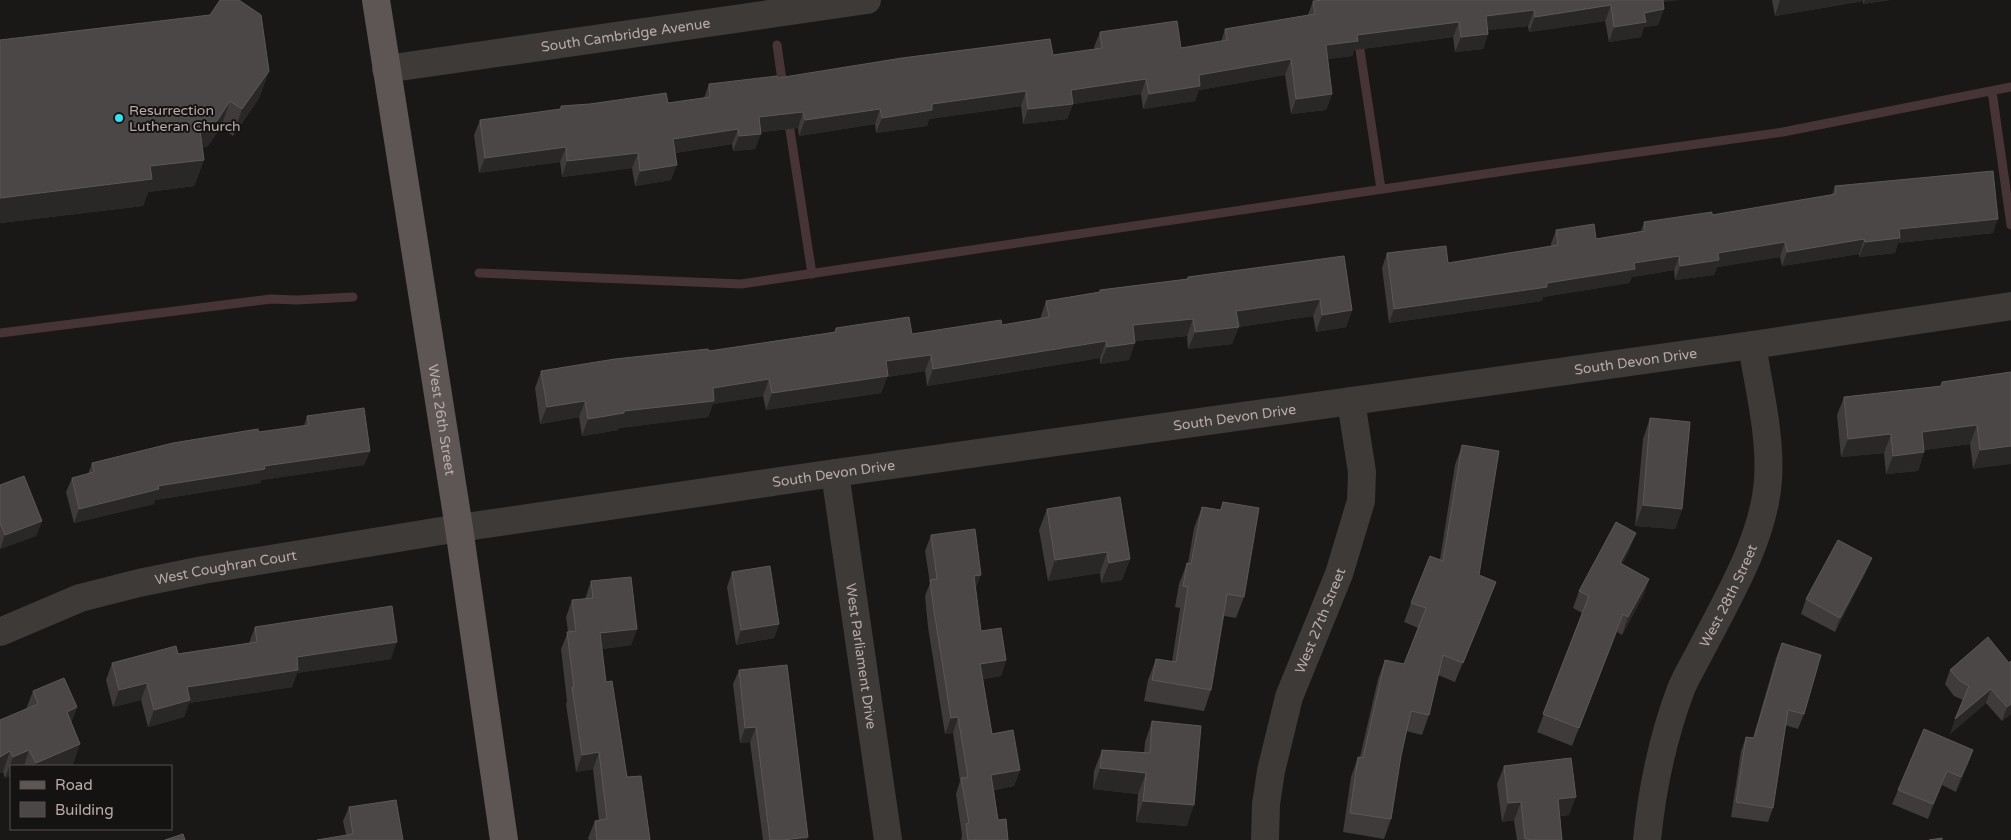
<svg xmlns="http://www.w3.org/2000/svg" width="2011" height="840" font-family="'Varela Round',sans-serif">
<rect width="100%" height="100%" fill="#191817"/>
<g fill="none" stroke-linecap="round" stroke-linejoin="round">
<path stroke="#473436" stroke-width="9" d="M1358 37 1381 189
M777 45 783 87
M1992 91 2011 225
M788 117 812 274
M479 273 741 284 1525 168 1783 132 2011 87
M0 333 271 299 297 300 353 297"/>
<g stroke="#3e3a38" stroke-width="28">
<path id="s1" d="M386 69 867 0"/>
<path id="s2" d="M835 473 888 840"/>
<path id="s3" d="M0 632 80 598 139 583 203 570 459 528 835 473 1752 345 2011 306"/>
<path id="s4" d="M1265 840 1266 804 1271 771 1289 697 1339 574 1361 501 1362 472 1351 401"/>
<path id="s5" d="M1647 840C1652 789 1663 737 1681 689 1687 675 1695 662 1702 648 1728 598 1764 538 1768 480 1771 436 1759 389 1752 345"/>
</g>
<path stroke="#5d5654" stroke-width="28" id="s6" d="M376 0 459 528 504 840"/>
</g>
<path fill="#3e3b3a" d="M1772 0H1890L1863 4V1L1775 16Z
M1313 1 1663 2 1664 9 1658 25 1644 27 1641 37 1609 42 1605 21 1529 32 1528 26 1488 30V34L1483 49 1455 52 1453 37 1354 50 1352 56 1327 59 1332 94 1326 110 1291 114 1285 75 1199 90 1195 101 1143 109 1141 94 1073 104 1067 119 1023 124 1021 106 929 119 927 126 876 133 875 124 799 136 798 128 761 132 755 149 733 151 732 144 675 153 671 180 635 186 632 168 562 177 560 162 479 173 474 135 480 120 560 109 561 106 668 103 704 98 709 84 778 78 1053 55 1095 49 1094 47 1100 32 1181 48 1221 42 1225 29 1308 15Z
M269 71 259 98 233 136 221 127 207 147H202L204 160 194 186 148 192 143 206 0 223Z
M1835 186 1993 233 1898 243 1895 253 1859 257V254L1782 266 1780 257 1717 267 1714 275 1675 280 1674 270 1632 277 1629 283 1543 297 1542 301 1389 323 1382 268 1387 253 1448 263 1551 246V244L1556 230 1596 239 1641 231 1644 222 1712 215 1832 195Z
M1344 256 1352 310 1346 327 1316 332 1313 316 1238 327 1232 344 1188 349 1187 336 1135 341 1129 360 1100 364V358L927 386 925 371 887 377 881 393 766 410 763 396 713 404 708 417 619 428 618 430 582 436 579 417 540 424 535 388 541 371 709 351 834 332 836 328 912 334 1002 325 1040 319 1046 301 1099 292 1100 290 1187 279 1188 277Z
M2011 372 1973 469 1970 444 1924 450V452L1918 471 1886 474 1884 453 1841 457 1837 415 1844 397 1940 386 1942 382Z
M307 416 370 451 364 465 261 480 260 483 155 500 154 504 74 523 66 492 72 478 88 474 92 463 259 432 304 426Z
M1650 418 1682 509 1675 529 1635 526 1643 439Z
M1462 445 1479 575 1496 582 1488 601 1455 682 1438 675 1429 715 1422 735 1406 731 1401 756 1391 819 1384 839 1343 832 1351 777 1358 757H1360L1378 679 1385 660 1404 664 1418 628 1404 622 1411 603 1440 559 1455 465Z
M0 485 42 521 36 536 0 549Z
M1223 502 1244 597 1236 618 1224 616 1211 690 1204 711 1144 701 1148 680 1156 659 1172 662 1180 608 1175 607 1179 584 1187 563H1188L1194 528 1202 507 1220 510Z
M1047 509 1130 559 1122 580 1101 583 1100 573 1048 581 1039 530Z
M931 535 976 590 981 631 1006 660 1001 676 983 679 992 734 1020 770 1014 786 994 790 998 820 1008 840H961L962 835 956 794 960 781 953 733 945 734 928 627 925 596 930 583 925 551Z
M1629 551 1622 564 1649 579 1643 596 1622 635 1617 632 1572 746 1537 732 1582 613 1573 608 1579 591Z
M732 572 779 624 774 638 736 645 727 587Z
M1866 572 1835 632 1801 614 1806 599Z
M591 581 637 629 631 645 602 649 606 682 627 777 650 840H589L588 838 595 821H599L593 769 576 772 566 704 567 701 561 649 568 632 566 617 572 600 585 599Z
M255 627 391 659 297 673 292 687 189 703 184 717 148 727 141 700 113 707 106 680 112 663 249 643Z
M1988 637 2011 714 2002 721 1986 703 1950 734 1963 700 1954 696 1945 684 1950 670Z
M1782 643 1804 714 1798 729 1785 725 1773 808 1768 822 1731 817 1741 751 1746 737 1753 738 1776 658Z
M739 670 807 840H763L750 742 740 743 733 684Z
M33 691 77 707 71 723 73 765 70 766H11V775L5 778 3 772 0 773V720L26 709Z
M1152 721 1187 826 1136 822 1138 794 1093 789 1094 771 1102 750 1144 753 1145 742Z
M1973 750 1968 764 1956 792 1942 785 1928 819 1892 804 1898 790Z
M1504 766 1569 815 1560 816 1562 840H1517L1514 820 1502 822 1497 784Z
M349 807 403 840 346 835 343 821Z"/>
<path fill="#2a2827" d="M1656 0H1681L1655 3Z
M1780 0H1863V1L1775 16Z
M1865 0H1890L1863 4Z
M1611 5 1605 21 1529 32 1535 17Z
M1664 9 1658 25 1644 27 1641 37 1609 42 1614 27 1644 13Z
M1534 10 1528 26 1481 31 1486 16Z
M1459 22 1453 37 1354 50 1352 56 1320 60 1326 45 1357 35Z
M1488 34 1483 49 1455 52 1461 37Z
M1291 59 1285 75 1199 90 1195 101 1143 109 1149 94 1199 75Z
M269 71 259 98 233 136 242 109Z
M1146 79 1141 94 1073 104 1067 119 1023 124 1028 109 1071 90Z
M1026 91 1021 106 929 119 927 126 876 133 882 118 932 104Z
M1332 94 1326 110 1291 114 1296 99Z
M230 101 221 127 207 147 190 149 199 123Z
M880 109 875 124 799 136 805 120Z
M803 112 798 128 753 133 759 117Z
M738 129 732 144 668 154 673 139Z
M761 134 755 149 733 151 739 136Z
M566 147 560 162 479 173 485 158Z
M638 153 632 168 562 177 567 161Z
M204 160 194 186 148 192 143 206 0 223V198L150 166Z
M677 165 671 180 635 186 640 171Z
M1998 219 1993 233 1898 243 1895 253 1859 257 1865 242 1899 229Z
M1864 239 1859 254 1782 266 1787 252Z
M1785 242 1780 257 1717 267 1714 275 1675 280 1680 266 1718 253Z
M1679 256 1674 270 1632 277 1629 283 1543 297 1542 301 1389 323 1394 309 1547 283 1634 263Z
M1320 299 1313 316 1230 328 1236 311Z
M1352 310 1346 327 1316 332 1322 315Z
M1193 319 1187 336 1127 342 1133 325Z
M1239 327 1232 344 1188 349 1195 332Z
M1106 341 1100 358 927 386 933 369Z
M1135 343 1129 360 1100 364 1107 347Z
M931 355 925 371 887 377 881 393 766 410 772 393 886 361Z
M769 379 763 396 713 404 708 417 619 428 618 430 582 436 588 419 713 388Z
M585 401 579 417 540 424 547 407Z
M1977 425 1970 444 1916 451 1922 432Z
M1891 434 1884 453 1841 457 1848 439Z
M2011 446V464L1973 469 1980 450Z
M370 451 364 465 261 480 260 483 155 500 154 504 74 523 79 509 158 486 264 466Z
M1924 452 1918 471 1886 474 1893 456Z
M1643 505 1682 509 1675 529 1635 526Z
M42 521 36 536 0 549 5 535Z
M1636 533 1629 551 1613 580 1620 563Z
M1107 552 1100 573 1048 581 1055 560Z
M1872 558 1866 572 1835 632 1840 618Z
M1130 559 1122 580 1101 583 1109 563Z
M981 575 975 591 974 576Z
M1649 579 1643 596 1622 635 1628 617Z
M1496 582 1488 601 1455 682 1463 663Z
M1623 614 1617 632 1572 746 1579 728Z
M779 624 774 638 736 645 741 630Z
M637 629 631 645 594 650 600 633Z
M397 642 391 659 297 673 292 687 189 703 184 717 148 727 154 710 187 687 297 657Z
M1006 660 1001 676 975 680 980 664Z
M147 683 141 700 113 707 119 690Z
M1991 689 1986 703 1950 734 1955 719Z
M2011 704V714L2002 721 2007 707Z
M77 707 69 728 67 712Z
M958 717 953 733 945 734 951 718Z
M756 727 750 742 740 743 745 728Z
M80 744 73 765 70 766H35L36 763Z
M29 750 24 766H11V775L5 778 13 757Z
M1973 750 1968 764 1956 792 1961 777Z
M10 751 3 772 0 773V757Z
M599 752 593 769 576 772 582 755Z
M1100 768 1146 773 1138 794 1093 789Z
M1020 770 1014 786 985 791 991 775Z
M1947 771 1942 785 1928 819 1933 804Z
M1576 797 1569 815 1551 817 1558 799Z
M1143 801 1194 805 1187 826 1136 822Z
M1521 802 1514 820 1502 822 1508 803Z
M808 837 807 840H783Z"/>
<path fill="#4b4746" stroke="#5d5756" d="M220 0H239L261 15 269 71 242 109 230 101 217 121 199 123 204 160 150 166 152 179 0 198V40L210 15Z
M1324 0H1663L1664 9 1644 13 1646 22 1614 27 1611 5 1535 17 1534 10 1486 16 1488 34 1461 37 1459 22 1357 35 1358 41 1326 45 1332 94 1296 99 1291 59 1199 75 1200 86 1149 94 1146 79 1071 90 1073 104 1028 109 1026 91 932 104V110L882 118 880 109 805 120 803 112 759 117 761 134 739 136 738 129 673 139 677 165 640 171 638 153 567 161 566 147 485 158 480 120 561 109V106L590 104 666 93 668 103 710 97 709 84 777 76 778 78 902 58 1050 39 1053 55 1102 48 1100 32 1177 21 1181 48 1227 40 1225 29 1315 14 1313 1Z
M1993 171 1998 219 1899 229 1900 238 1865 242 1864 239 1787 252 1785 242 1718 253 1719 260 1680 266 1679 256 1634 263 1635 269 1547 283V287L1394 309 1387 253 1446 246 1448 263 1558 245 1556 230 1594 224 1596 239 1645 231 1644 222 1712 212V215L1836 194 1835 186Z
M1344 256 1352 310 1322 315 1320 299 1236 311 1239 327 1195 332 1193 319 1133 325 1135 343 1107 347 1106 341 933 369 931 355 886 361 888 376 772 393 769 379 713 388 714 401 624 411V413L588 419 585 401 547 407 541 371 615 359 708 349 709 351 836 332V328L909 317 912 334 1001 320 1002 325 1049 317 1046 301 1100 292V290L1188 279V277Z
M2011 372V446L1980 450 1977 425 1922 432 1924 452 1893 456 1891 434 1848 439 1844 397 1942 386V382Z
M364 408 370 451 264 466 265 469 158 486 159 489 79 509 72 478 94 472 92 463 173 443 258 429 259 432 309 425 307 416Z
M1650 418 1690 422 1682 509 1643 505Z
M1462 445 1499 451 1479 575 1496 582 1463 663 1443 655 1429 715 1411 711 1401 756 1391 819 1350 813 1358 757 1363 758 1385 660 1404 664 1426 608 1411 603 1430 556 1443 561Z
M24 476 42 521 5 535 1 525H0V485Z
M1120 497 1130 559 1109 563 1107 552 1055 560 1047 509Z
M1223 502 1259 508 1244 597 1227 594 1211 690 1152 680 1156 659 1176 662 1188 587 1183 586 1187 563 1191 564 1202 507 1221 510Z
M1616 522 1636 533 1620 563 1649 579 1628 617 1623 614 1579 728 1543 714 1589 596 1579 591Z
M975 529 981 575 974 576 981 631 1001 628 1006 660 980 664 992 734 1013 730 1020 770 991 775 998 820 1006 819 1008 840H968L966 824 969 823 961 778 968 777 958 717 951 718 934 611 930 580 937 579 931 535Z
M1838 540 1872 558 1840 618 1806 599Z
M770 566 779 624 741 630 732 572Z
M631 577 637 629 600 633 606 682 612 681 627 777 641 776 650 840H597L595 821 607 819 599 752 582 755 572 687H574L567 632 576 631 572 600 593 598 591 581Z
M392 606 397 642 297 657 298 670 187 687 190 700 154 710 147 683 119 690 112 663 176 646 178 654 257 642 255 627Z
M1988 637 2009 663 2011 661V704L2007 707 1991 689 1955 719 1969 686 1960 681 1950 670Z
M1782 643 1821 655 1804 714 1788 710 1773 808 1736 802 1746 737 1754 738Z
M787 665 808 837 783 840H770L756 727 745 728 739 670Z
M64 678 77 707 67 712 80 744 36 763 29 750 13 757 10 751 0 757V720L38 704 33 691Z
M1152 721 1201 726 1194 805 1143 801 1146 773 1100 768 1102 750 1150 753Z
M1924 729 1973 750 1961 777 1947 771 1933 804 1898 790Z
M1571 758 1576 797 1558 799 1562 840H1529V839H1525L1521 802 1508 803 1504 766Z
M396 800 403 840H317L353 834 349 807Z
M183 834 185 840H165Z
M1942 838V840H1929Z"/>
<circle fill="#36e0f2" stroke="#141312" stroke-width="2" cx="119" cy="118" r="5"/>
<g text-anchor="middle" stroke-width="4" stroke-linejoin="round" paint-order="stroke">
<g font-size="14" fill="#b9aba9" stroke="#141312">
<text dy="5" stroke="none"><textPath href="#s1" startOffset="242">South Cambridge Avenue</textPath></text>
<text dy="5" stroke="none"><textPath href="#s3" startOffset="1661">South Devon Drive</textPath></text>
<text dy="5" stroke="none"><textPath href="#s3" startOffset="1256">South Devon Drive</textPath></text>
<text dy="5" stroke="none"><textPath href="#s6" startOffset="425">West 26th Street</textPath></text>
<text dy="5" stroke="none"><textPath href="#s3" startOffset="851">South Devon Drive</textPath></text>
<text dy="5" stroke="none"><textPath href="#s3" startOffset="236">West Coughran Court</textPath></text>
<text dy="5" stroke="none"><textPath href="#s5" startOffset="260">West 28th Street</textPath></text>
<text dy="5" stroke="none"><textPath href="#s4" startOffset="228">West 27th Street</textPath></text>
<text dy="5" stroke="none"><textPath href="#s2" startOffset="185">West Parliament Drive</textPath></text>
</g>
<g font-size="14" fill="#b9aba9" stroke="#141312" text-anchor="start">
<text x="129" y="115">Resurrection<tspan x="129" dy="16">Lutheran Church</tspan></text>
</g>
</g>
<rect x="10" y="765" width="162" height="65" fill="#141312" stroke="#56504e"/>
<rect x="20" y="781" width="25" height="8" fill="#5d5654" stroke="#56504e"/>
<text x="55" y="790" font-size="15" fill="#b9aba9">Road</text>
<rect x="20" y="802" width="25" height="15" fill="#4b4746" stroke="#56504e"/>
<text x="55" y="815" font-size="15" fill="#b9aba9">Building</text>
</svg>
